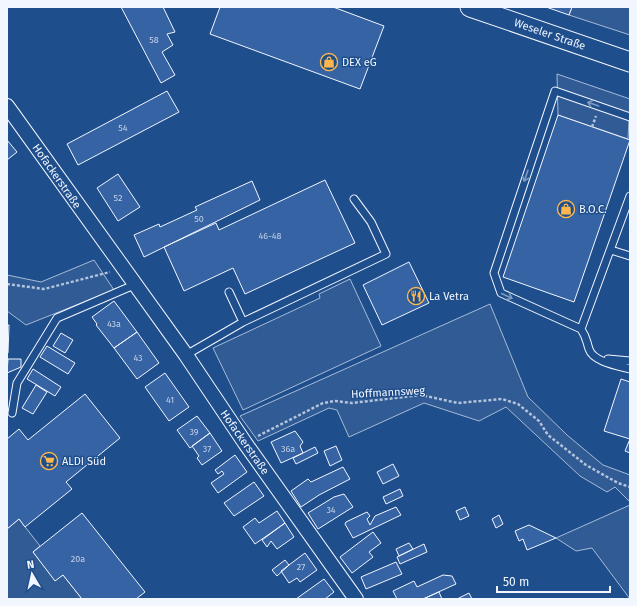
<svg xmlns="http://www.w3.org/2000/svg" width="637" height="606" font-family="'Fira Sans',sans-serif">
<rect width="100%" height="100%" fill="#1f4e8c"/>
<path fill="#305b95" stroke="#a8bbd7" d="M572 7H630V35L569 15Z
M557 74 630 99 628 139 558 115Z
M94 260 114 290 26 325 7 311V275L41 282Z
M350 279 381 346 243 410 213 348 320 298 319 294Z
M490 304 528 397 567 435 603 465 630 475V502L615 487 607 492 580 476 506 407 479 421 424 403 349 437 337 410 329 408 258 441 240 416Z
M630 505V599L592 548 576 551 556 538Z
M19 519 40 546 33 552 55 580 63 575 82 599H7V529Z"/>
<path fill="#3563a3" stroke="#f2f6ff" d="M121 7H163L175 32 167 34 173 45 162 52 175 75 161 83Z
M220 7H333L384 26 360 89 210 34Z
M546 7H572L569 15Z
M167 91 179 112 78 165 67 144Z
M558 115 630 140 574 302 503 277Z
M7 140 17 152 7 160Z
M118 174 140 207 118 221 97 188Z
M325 180 355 243 245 294 233 268 184 291 164 247 216 223 219 230Z
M252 181 260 200 144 257 134 235 159 224 160 227 197 210 195 207Z
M409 262 429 303 382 325 363 285Z
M114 301 137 332 114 348 96 325 97 324 92 317Z
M7 325H9L8 353H7Z
M137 332 159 363 137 379 114 348Z
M61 333 73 340 65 353 53 346Z
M47 346 75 363 68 374 40 357Z
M8 359H21V367L7 373Z
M33 369 61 387 55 396 27 379Z
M165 373 189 407 169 421 145 387Z
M621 379 630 382V453L625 451 630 439 604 431Z
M36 385 47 392 33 414 22 408Z
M85 394 120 438 66 482 72 489 25 527 19 519 7 529V439L19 429 28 440Z
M197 416 210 433 190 448 177 430Z
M295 431 303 442 300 446 303 453 281 463 271 442Z
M210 433 222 451 202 465 197 458 199 456 192 446Z
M336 446 342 460 330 466 324 451Z
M315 447 318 453 296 464 293 458Z
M235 455 247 472 218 493 211 483 224 474 222 471 218 474 215 470Z
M393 464 399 476 383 484 377 472Z
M343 467 350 479 319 495 301 507 291 491 308 479 311 482Z
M254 482 264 496 234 516 224 503Z
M400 489 403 496 386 504 383 497Z
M344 494 353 507 318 529 308 513 334 497Z
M396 507 401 515 353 538 345 524 346 522 367 512 370 516 367 519 370 525 375 516Z
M465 507 469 516 460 520 456 511Z
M277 511 285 523 255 544 243 527 255 518 259 523Z
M82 513 145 592 136 599H82L63 575 55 581 33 552Z
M499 515 503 524 496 528 492 519Z
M285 523 294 537 277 549 271 541 267 547 262 540Z
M529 525 556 538 527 550 523 539 519 541 515 531Z
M373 532 381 543 369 552 373 557 352 573 340 557Z
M409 543 413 549 399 556 396 549Z
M424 544 427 552 400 564 397 557Z
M305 553 317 570 300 582 297 578 289 583 281 571Z
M285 560 289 565 277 576 272 570Z
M396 562 402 574 366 589 361 577Z
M443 575 452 576 456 584 423 599H397L393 591 414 581 417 587Z
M324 579 334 592 325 599H296Z
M439 592 442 599H423Z
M469 593 472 599H457Z"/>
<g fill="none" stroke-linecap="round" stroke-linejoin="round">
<g stroke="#f2f6ff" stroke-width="9">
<path id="lane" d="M630 117 555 91 494 273 501 293 581 329C587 338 586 340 589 349 593 362 619 366 630 369
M611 250 630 256
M243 322 386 254 371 222 354 199
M581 329 630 196
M186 355 243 322 229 292
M608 359 630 361
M12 413 17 383 57 318 134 285"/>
</g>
<g stroke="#f2f6ff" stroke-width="16">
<path id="street" d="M7 106 186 355 245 443 356 599"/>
</g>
<g stroke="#f2f6ff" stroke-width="21">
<path id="secondary" d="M470 7 630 62"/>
</g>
<path stroke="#b3c4dc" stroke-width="2.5" stroke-dasharray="3 2" stroke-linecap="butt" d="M592 127 596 116
M7 284 44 289 110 272
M258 436 323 403 335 401 352 403 421 395 458 403 502 399 518 404 539 421 548 435 586 465 618 483 630 487"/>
<use href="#lane" stroke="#1f4e8c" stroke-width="7"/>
<use href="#street" stroke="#1f4e8c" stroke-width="14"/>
<use href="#secondary" stroke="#1f4e8c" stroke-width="19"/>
</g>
<defs><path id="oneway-shaft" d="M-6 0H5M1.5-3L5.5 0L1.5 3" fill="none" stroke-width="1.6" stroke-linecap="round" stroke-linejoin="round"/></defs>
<g stroke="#7e9ac0">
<use href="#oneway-shaft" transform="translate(593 104) rotate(-161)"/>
<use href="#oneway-shaft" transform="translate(526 176) rotate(109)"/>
<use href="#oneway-shaft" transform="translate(507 296) rotate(25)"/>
</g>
<defs>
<g id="shop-ring" transform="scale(0.9)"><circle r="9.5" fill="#1f4e8c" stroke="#ffb74d" stroke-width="1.5"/><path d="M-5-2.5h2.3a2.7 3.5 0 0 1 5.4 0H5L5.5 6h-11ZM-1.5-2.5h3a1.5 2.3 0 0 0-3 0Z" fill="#ffb74d"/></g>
<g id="restaurant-ring" transform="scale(0.9)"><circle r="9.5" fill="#1f4e8c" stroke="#ffb74d" stroke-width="1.5"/><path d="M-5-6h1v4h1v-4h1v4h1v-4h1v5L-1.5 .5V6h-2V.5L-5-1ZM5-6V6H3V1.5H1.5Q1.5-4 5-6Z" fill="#ffb74d"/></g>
<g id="supermarket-ring" transform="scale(0.9)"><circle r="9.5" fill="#1f4e8c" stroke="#ffb74d" stroke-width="1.5"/><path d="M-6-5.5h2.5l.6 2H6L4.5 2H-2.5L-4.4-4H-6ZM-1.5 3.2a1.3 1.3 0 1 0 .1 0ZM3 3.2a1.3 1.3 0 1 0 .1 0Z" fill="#ffb74d"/></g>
</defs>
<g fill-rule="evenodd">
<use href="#shop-ring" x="329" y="62"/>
<use href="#shop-ring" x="566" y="209"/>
<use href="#restaurant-ring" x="416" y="296"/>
<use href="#supermarket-ring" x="49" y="461"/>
</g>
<g text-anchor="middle" stroke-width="3" stroke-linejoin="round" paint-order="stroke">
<g font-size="9" fill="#c3d1e8">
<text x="154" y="43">58</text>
<text x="123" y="131">54</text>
<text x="118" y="201">52</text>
<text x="199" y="222">50</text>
<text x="270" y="239">46-48</text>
<text x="114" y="327">43a</text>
<text x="138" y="361">43</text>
<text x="170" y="403">41</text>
<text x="194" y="435">39</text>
<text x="207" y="452">37</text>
<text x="288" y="452">36a</text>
<text x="331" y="513">34</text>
<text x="78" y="562">20a</text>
<text x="301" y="570">27</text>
</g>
<g font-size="11" fill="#f2f6ff" stroke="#1f4e8c">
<text transform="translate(550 34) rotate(19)" y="4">Weseler Straße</text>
<text transform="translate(57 176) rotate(55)" y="4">Hofackerstraße</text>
<text transform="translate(388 392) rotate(-3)" y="4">Hoffmannsweg</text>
<text transform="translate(245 442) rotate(55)" y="4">Hofackerstraße</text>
</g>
<g font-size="11" fill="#f2f6ff" stroke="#1f4e8c" text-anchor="start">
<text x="342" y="66">DEX eG</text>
<text x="579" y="213">B.O.C.</text>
<text x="429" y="300">La Vetra</text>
<text x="62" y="465">ALDI Süd</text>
</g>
</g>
<rect width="637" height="606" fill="none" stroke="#f2f6ff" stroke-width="16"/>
<g transform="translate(32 574) rotate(351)" stroke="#1f4e8c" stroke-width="3" paint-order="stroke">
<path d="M0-3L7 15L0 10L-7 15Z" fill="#f2f6ff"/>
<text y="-6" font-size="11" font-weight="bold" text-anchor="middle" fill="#f2f6ff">N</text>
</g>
<path d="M497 586v6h113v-6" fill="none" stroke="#f2f6ff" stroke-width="2"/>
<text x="503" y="586" font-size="12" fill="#f2f6ff" stroke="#1f4e8c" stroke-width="3" paint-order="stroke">50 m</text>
</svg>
